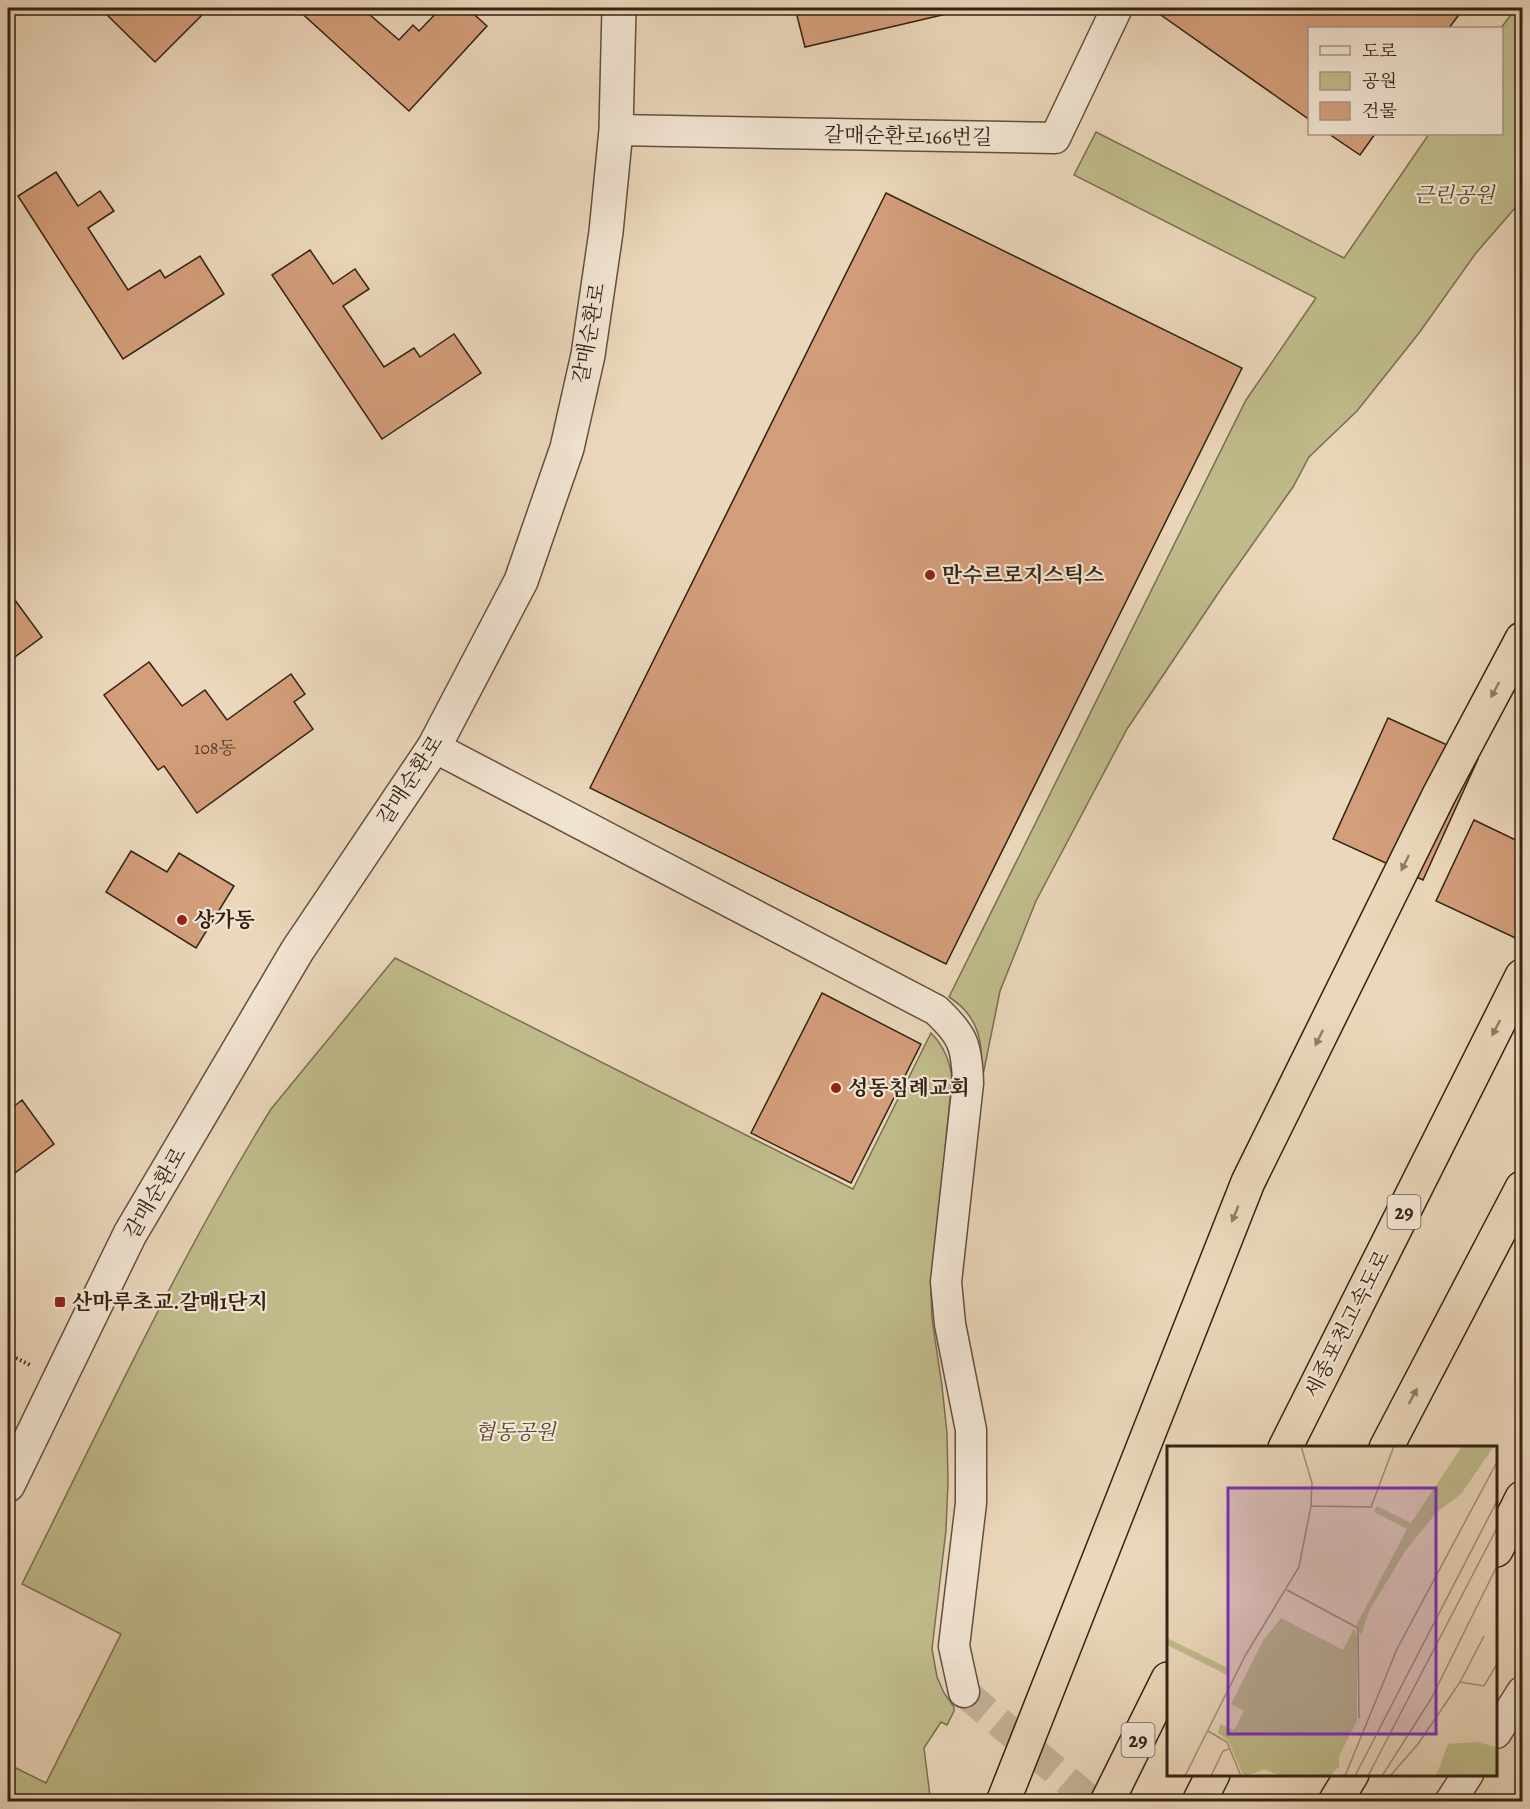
<svg xmlns="http://www.w3.org/2000/svg" width="1530" height="1809" font-family="Alegreya,'Noto Serif KR',serif">
<rect width="100%" height="100%" fill="#ebd7bb"/>
<filter id="stains"><feTurbulence type="fractalNoise" baseFrequency=".00333" numOctaves="4"/><feColorMatrix values="0 0 0 0 .2 0 0 0 0 .09 0 0 0 0 .02 0 0 0 .5 -.17"/></filter>
<radialGradient id="worn" r=".72"><stop offset=".6" stop-color="#630" stop-opacity="0"/><stop offset="1" stop-color="#630" stop-opacity=".3"/></radialGradient>
<path fill="#c0bc8b" stroke="#7a6f50" stroke-width="1.5" d="M1516 8H1522V200L1476 253 1419 333 1357 411 1309 457 1293 487 1223 586 1127 729 1036 901 1000 991 980 1090C983 1052 985 1020 949 997L1246 400 1316 298 1074 175 1096 132 1344 258 1429 134H1502L1501 28Z
M395 958 853 1189 931 1033C944 1046 950 1060 952 1079L931 1292 932 1319 942 1386 947 1433 948 1482 946 1530 932 1649 937 1677 944 1693 954 1707V1711L947 1725 941 1722 924 1748 930 1796 927 1801 8 1802V1764L46 1783 121 1634 22 1584C102 1425 177 1261 271 1109Z"/>
<path fill="#d39e7a" stroke="#342214" stroke-width="1.5" d="M100 8H193L201 16 155 62Z
M296 8H362L399 40 413 25 419 31 441 8H467L487 26 409 111Z
M795 8H972L805 47Z
M1166 8H1464L1449 28H1310V120L1161 15Z
M1329 134H1375L1360 155Z
M56 172 78 206 100 191 114 211 88 228 128 290 160 270 165 278 200 256 224 294 123 359 18 196Z
M886 193 1242 368 946 964 590 788Z
M310 250 333 284 355 269 369 289 343 306 384 367 414 348 420 357 454 334 481 373 382 439 272 275Z
M12 596 42 637 8 662V599Z
M149 662 182 706 205 690 227 720 291 674 305 694 294 702 313 729 197 813 164 766 158 770 104 695Z
M1388 718 1478 759 1423 880 1333 839Z
M1474 820 1522 843V941L1436 901Z
M131 851 167 872 179 853 234 886 196 948 106 892Z
M822 993 921 1044 851 1183 751 1133Z
M22 1100 54 1144 8 1178V1111Z"/>
<g fill="none" stroke-linecap="round" stroke-linejoin="round">
<path stroke="#c6b39a" stroke-width="30" stroke-dasharray="30 15" stroke-linecap="butt" d="M964 1692 1092 1802"/>
<g stroke="#624f3e" stroke-width="33">
<path id="minor" d="M616 130 1055 138 1117 8
M434 747 936 1010C963 1035 967 1046 968 1083L946 1282 950 1324 971 1430V1503L954 1646 964 1692
M1496 1733 1522 1692
M1450 1802 1468 1774"/>
</g>
<g stroke="#624f3e" stroke-width="36">
<path id="tertiary" d="M8 1485 130 1234 297 951 434 747 521 581 567 448 588 355 606 232 616 130 619 8"/>
</g>
<g stroke="#342214" stroke-width="36">
<path id="motorway" d="M1285 1448 1522 976
M1386 1448 1522 1188
M1496 1550 1522 1498
M1003 1802 1248 1182 1439 795 1522 639
M1107 1802 1168 1679
M1199 1802 1213 1774
M1335 1802 1352 1774"/>
</g>
<path stroke="#342214" stroke-width="4" stroke-dasharray="1.5 3" stroke-linecap="butt" d="M8 1354 30 1365"/>
<use href="#minor" stroke="#f2e5d3" stroke-width="30"/>
<use href="#tertiary" stroke="#f2e5d3" stroke-width="33"/>
<use href="#motorway" stroke="#ebd7bb" stroke-width="33"/>
</g>
<defs><path id="oneway-solid" d="M-6-.8H1V-3.2L6.5 0L1 3.2V.8H-6Z" transform="scale(1.5)"/></defs>
<g fill="#907c68">
<use href="#oneway-solid" transform="translate(1495 690) rotate(118)"/>
<use href="#oneway-solid" transform="translate(1405 863) rotate(116)"/>
<use href="#oneway-solid" transform="translate(1496 1028) rotate(117)"/>
<use href="#oneway-solid" transform="translate(1319 1038) rotate(116)"/>
<use href="#oneway-solid" transform="translate(1235 1214) rotate(112)"/>
<use href="#oneway-solid" transform="translate(1413 1396) rotate(-62)"/>
</g>
<g fill="#8f2418" stroke="#f2e5d3" stroke-width="2">
<circle cx="930" cy="575" r="6"/>
<circle cx="182" cy="920" r="6"/>
<circle cx="836" cy="1088" r="6"/>
<rect x="54" y="1296" width="12" height="12" rx="3"/>
</g>
<g text-anchor="middle" stroke-width="4.5" stroke-linejoin="round" paint-order="stroke">
<g font-size="18" fill="#5c412e">
<text x="215" y="754">108동</text>
</g>
<g fill="#f2e5d3" stroke="#6d5c4d" stroke-width="1.5">
<rect x="1387.5" y="1195" width="33" height="34" rx="4.5"/>
<rect x="1121.5" y="1723" width="33" height="34" rx="4.5"/>
</g>
<g font-size="20" font-weight="bold" fill="#342214">
<text x="1404" y="1219">29</text>
<text x="1138" y="1747">29</text>
</g>
<g font-size="21" fill="#342214" stroke="#f2e5d3">
<text transform="translate(908 136) rotate(1)" y="7">갈매순환로166번길</text>
<text transform="translate(589 333) rotate(-80)" y="7">갈매순환로</text>
<text transform="translate(410 780) rotate(-57)" y="7">갈매순환로</text>
<text transform="translate(155 1193) rotate(-60)" y="7">갈매순환로</text>
<text transform="translate(1347 1324) rotate(-63)" y="7">세종포천고속도로</text>
</g>
<g font-size="21" font-style="italic" fill="#574832" stroke="#f2e5d3">
<text x="1454" y="202">근린공원</text>
<text x="515" y="1439">협동공원</text>
</g>
<g font-size="21" font-weight="bold" fill="#342214" stroke="#f2e5d3" text-anchor="start">
<text x="942" y="582">만수르로지스틱스</text>
<text x="194" y="927">상가동</text>
<text x="848" y="1095">성동침례교회</text>
<text x="72" y="1309">산마루초교.갈매1단지</text>
</g>
</g>
<g transform="translate(1167 1446)">
<rect width="330" height="330" fill="#ebd7bb"/>
<path d="M295 0H327L294 48 270 66 239 104 202 165 194 190 190 178 240 83 207 66 210 60 244 77ZM114 172 176 204 187 183 190 189V275L172 310V321L162 330H112L97 323 80 330 75 327 61 294 51 287 53 278 67 284 77 265 64 258 96 195ZM0 192 63 223 60 229 0 199ZM309 296 330 301V330H269L281 298Z" fill="#c0bc8b"/>
<path fill="none" stroke="#a28f78" stroke-width="1.5" d="M144 60 204 61 227 0M120 144 191 182 192 272M293 236 317 190M41 285 60 296 74 330M18 330 78 210 132 121 144 60 145 37 134 0M44 330 56 305 62 303M178 330 230 203 330 16M188 330 330 55M201 330 330 82M215 330 264 253 330 120M223 330 251 298 293 236 317 240 330 218"/>
<path fill="#7b2cbf" fill-opacity="0.15" stroke="#7b2cbf" stroke-width="3" d="M61 42H269V288H61Z"/>
<rect width="330" height="330" fill="none" stroke="#342214" stroke-width="3"/>
</g>
<rect width="1530" height="1809" fill="none" stroke="#ebd7bb" stroke-width="30"/>
<rect x="9" y="9" width="1512" height="1791" fill="none" stroke="#342214" stroke-width="3"/>
<rect x="15" y="15" width="1500" height="1779" fill="none" stroke="#342214" stroke-width="1.5"/>
<rect x="1308" y="27" width="195" height="108" fill="#f2e5d3" stroke="#a69787" stroke-width="1.5"/>
<rect x="1320" y="46" width="30" height="9" fill="#f2e5d3" stroke="#a69787" stroke-width="1.5"/>
<text x="1362" y="57" font-size="18" fill="#342214">도로</text>
<rect x="1320" y="72" width="30" height="18" fill="#c0bc8b" stroke="#a69787" stroke-width="1.5"/>
<text x="1362" y="87" font-size="18" fill="#342214">공원</text>
<rect x="1320" y="102" width="30" height="18" fill="#d39e7a" stroke="#a69787" stroke-width="1.5"/>
<text x="1362" y="117" font-size="18" fill="#342214">건물</text>
<rect width="100%" height="100%" filter="url(#stains)"/>
<rect width="100%" height="100%" fill="url(#worn)"/>
</svg>
